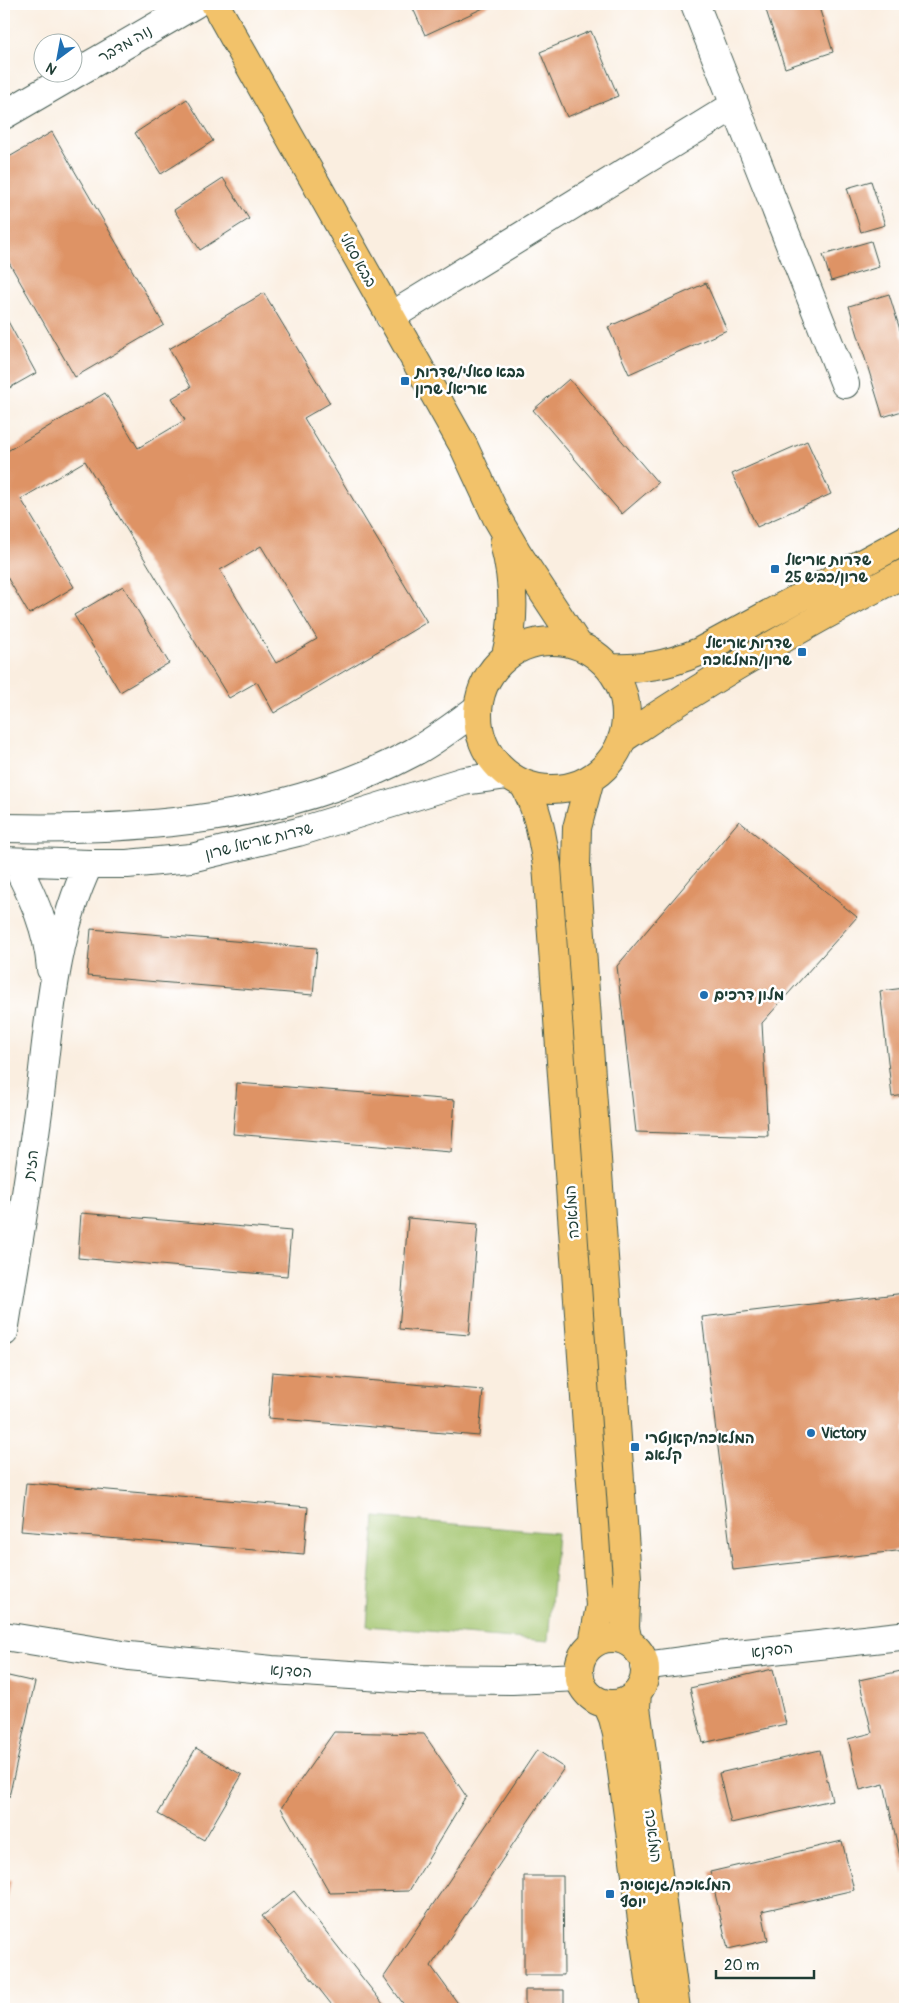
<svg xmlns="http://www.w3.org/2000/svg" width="909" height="2013" font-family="Pangolin,'Playpen Sans Hebrew',sans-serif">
<rect width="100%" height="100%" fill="#fff"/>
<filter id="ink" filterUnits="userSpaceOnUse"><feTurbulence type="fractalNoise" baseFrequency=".02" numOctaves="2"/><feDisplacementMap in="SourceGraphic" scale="10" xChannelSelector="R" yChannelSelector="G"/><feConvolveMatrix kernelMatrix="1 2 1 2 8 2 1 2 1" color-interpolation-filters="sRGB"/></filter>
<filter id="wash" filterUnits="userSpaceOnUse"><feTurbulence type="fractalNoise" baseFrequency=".0096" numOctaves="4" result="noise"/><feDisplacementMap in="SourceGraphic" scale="20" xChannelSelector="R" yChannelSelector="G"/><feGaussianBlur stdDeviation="1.12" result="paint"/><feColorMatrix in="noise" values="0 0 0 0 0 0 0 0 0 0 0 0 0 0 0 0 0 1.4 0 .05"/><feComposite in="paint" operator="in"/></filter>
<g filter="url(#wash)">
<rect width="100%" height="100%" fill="#faeee0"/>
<path fill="#a3c56e" stroke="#618151" d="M375 1517 557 1533 548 1641 367 1626Z"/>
<g id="blocks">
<path fill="#de9365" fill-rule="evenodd" d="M411 4H492L425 35Z
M764 4H818L833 52 785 68Z
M591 31 618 96 567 117 540 52Z
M187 99 213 141 161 174 135 133Z
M52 132 164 325 75 377 4 254V160Z
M223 178 249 219 200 250 174 210Z
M871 181 885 225 861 232 847 188Z
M871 241 879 267 831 281 823 255Z
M706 283 727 330 629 374 608 327Z
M264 293 330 403 304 418 427 622 274 713 257 682 229 698 85 461 21 499 74 587 29 614 4 572V453L105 393 138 448 185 420 172 398 191 387 169 349ZM261 546 317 639 276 663 220 570Z
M889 294 905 346V410L883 417 849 306Z
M4 314 36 373 4 391Z
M569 379 658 483 622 514 533 410Z
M807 441 831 494 757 527 732 474Z
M123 586 169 663 120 692 74 615Z
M739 821 857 917 762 1023 768 1136 636 1132 617 966Z
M91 929 317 948 313 995 87 976Z
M905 988V1095L892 1097 880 991Z
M237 1083 455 1100 451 1152 233 1134Z
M81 1213 291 1231 287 1276 78 1258Z
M408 1218 478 1224 469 1335 399 1329Z
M905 1293V1550L733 1570 702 1317Z
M272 1372 483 1390 479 1436 268 1418Z
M26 1483 308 1507 304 1554 21 1531Z
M773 1669 786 1724 703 1743 690 1688Z
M901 1671 905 1689 904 1875 884 1784 860 1790 848 1739 872 1733 859 1680Z
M4 1675 35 1682 9 1797 4 1796Z
M334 1732 424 1734 466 1796 409 1891 330 1893 281 1808Z
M196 1748 242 1775 204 1840 158 1814Z
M537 1750 564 1768 431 1966 462 2009H407L384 1977Z
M820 1750 832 1800 731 1823 719 1773Z
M842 1841 854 1890 762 1911 768 1940 728 1949 710 1872Z
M524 1876H563L564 1975H524Z
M4 1879 11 1881 5 1910H4Z
M294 1891 387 2009H335L262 1916Z
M525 1990H564V2009H525Z"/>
</g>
</g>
<g filter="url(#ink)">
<use href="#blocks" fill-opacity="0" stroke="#40584e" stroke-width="1"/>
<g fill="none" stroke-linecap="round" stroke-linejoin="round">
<g stroke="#40584e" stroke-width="30">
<path id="minor" d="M695 4 845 384
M4 115 195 4
M390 317 735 105
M4 828C143 831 287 820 412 753 435 741 456 724 477 709
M4 861 89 864H127L191 858 298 832 464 781 508 775
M15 862C33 897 48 929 51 969
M4 1332C16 1256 29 1181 39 1104 49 1025 53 938 89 864
M4 1636 129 1656 272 1670 414 1679 512 1680 580 1677
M644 1666 718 1656 900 1636"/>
</g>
<g stroke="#40584e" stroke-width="30">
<path id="major" d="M215 4 463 445 497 518 518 554 578 645
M504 543C514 581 516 617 506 655
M478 715a74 74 0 1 1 148 0a74 74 0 1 1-148 0Z
M610 668C646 669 666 665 699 652L905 540
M622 739C713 677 807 623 905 573
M590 779 577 828 576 866 627 1578 625 1628 628 1642
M523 783C538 808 542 837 547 865L598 1580 600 1606 593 1644
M579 1671a33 33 0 1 1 66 0a33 33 0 1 1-66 0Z
M637 1693 636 1707 676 2009
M607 1704 613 1718 617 1734 654 2009"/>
</g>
<use href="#minor" stroke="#fff" stroke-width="28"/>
<use href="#major" stroke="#f2c26a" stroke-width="28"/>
</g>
</g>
<g fill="#1f6fb2" stroke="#fff" stroke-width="2">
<rect x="400" y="376" width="10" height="10" rx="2.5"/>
<rect x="770" y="564" width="10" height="10" rx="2.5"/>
<rect x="797" y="647" width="10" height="10" rx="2.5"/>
<circle cx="704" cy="995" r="5"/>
<circle cx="811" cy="1433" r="5"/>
<rect x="630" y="1442" width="10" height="10" rx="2.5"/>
<rect x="605" y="1889" width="10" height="10" rx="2.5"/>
</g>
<g text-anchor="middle" stroke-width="5" stroke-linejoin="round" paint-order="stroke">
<g font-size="15" fill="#1f3d34" stroke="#fff">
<text transform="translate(125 44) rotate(-30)" y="5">נוה מדבר</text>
<text transform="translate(358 260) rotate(61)" y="5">בבא סאלי</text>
<text transform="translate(259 841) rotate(-14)" y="5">שדרות אריאל שרון</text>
<text transform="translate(31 1165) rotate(-82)" y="5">הזית</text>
<text transform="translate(572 1212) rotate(-94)" y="5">המלאכה</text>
<text transform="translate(772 1650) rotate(-6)" y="5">הסדנא</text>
<text transform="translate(291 1671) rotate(4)" y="5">הסדנא</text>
<text transform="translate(653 1836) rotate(83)" y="5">המלאכה</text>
</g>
<g font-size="15" font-weight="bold" fill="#1f3d34" stroke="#fff" text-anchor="start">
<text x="415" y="377">בבא סאלי/שדרות<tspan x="415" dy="17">אריאל שרון</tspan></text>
<text x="785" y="565">שדרות אריאל<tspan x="785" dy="17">שרון/כביש 25</tspan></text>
<text x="792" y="648" text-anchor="end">שדרות אריאל<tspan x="792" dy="17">שרון/המלאכה</tspan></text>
<text x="714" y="1000">מלון דרכים</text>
<text x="821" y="1438">Victory</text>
<text x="645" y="1443">המלאכה/קאנטרי<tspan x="645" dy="17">קלאב</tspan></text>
<text x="620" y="1890">המלאכה/גנאסיה<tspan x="620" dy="17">יוסף</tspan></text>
</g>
</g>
<rect width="909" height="2013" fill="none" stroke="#fff" stroke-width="20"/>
<g transform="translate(58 58) rotate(212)"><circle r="24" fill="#ffffff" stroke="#a5b1ae"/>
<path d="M0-4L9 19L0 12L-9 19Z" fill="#1f6fb2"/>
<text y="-8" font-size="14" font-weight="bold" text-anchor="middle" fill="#1f3d34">N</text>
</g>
<path d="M716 1970v8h98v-8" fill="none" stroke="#1f3d34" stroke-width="2.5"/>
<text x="724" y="1970" font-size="15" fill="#1f3d34" stroke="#ffffff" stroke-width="4" paint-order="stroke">20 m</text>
</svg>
